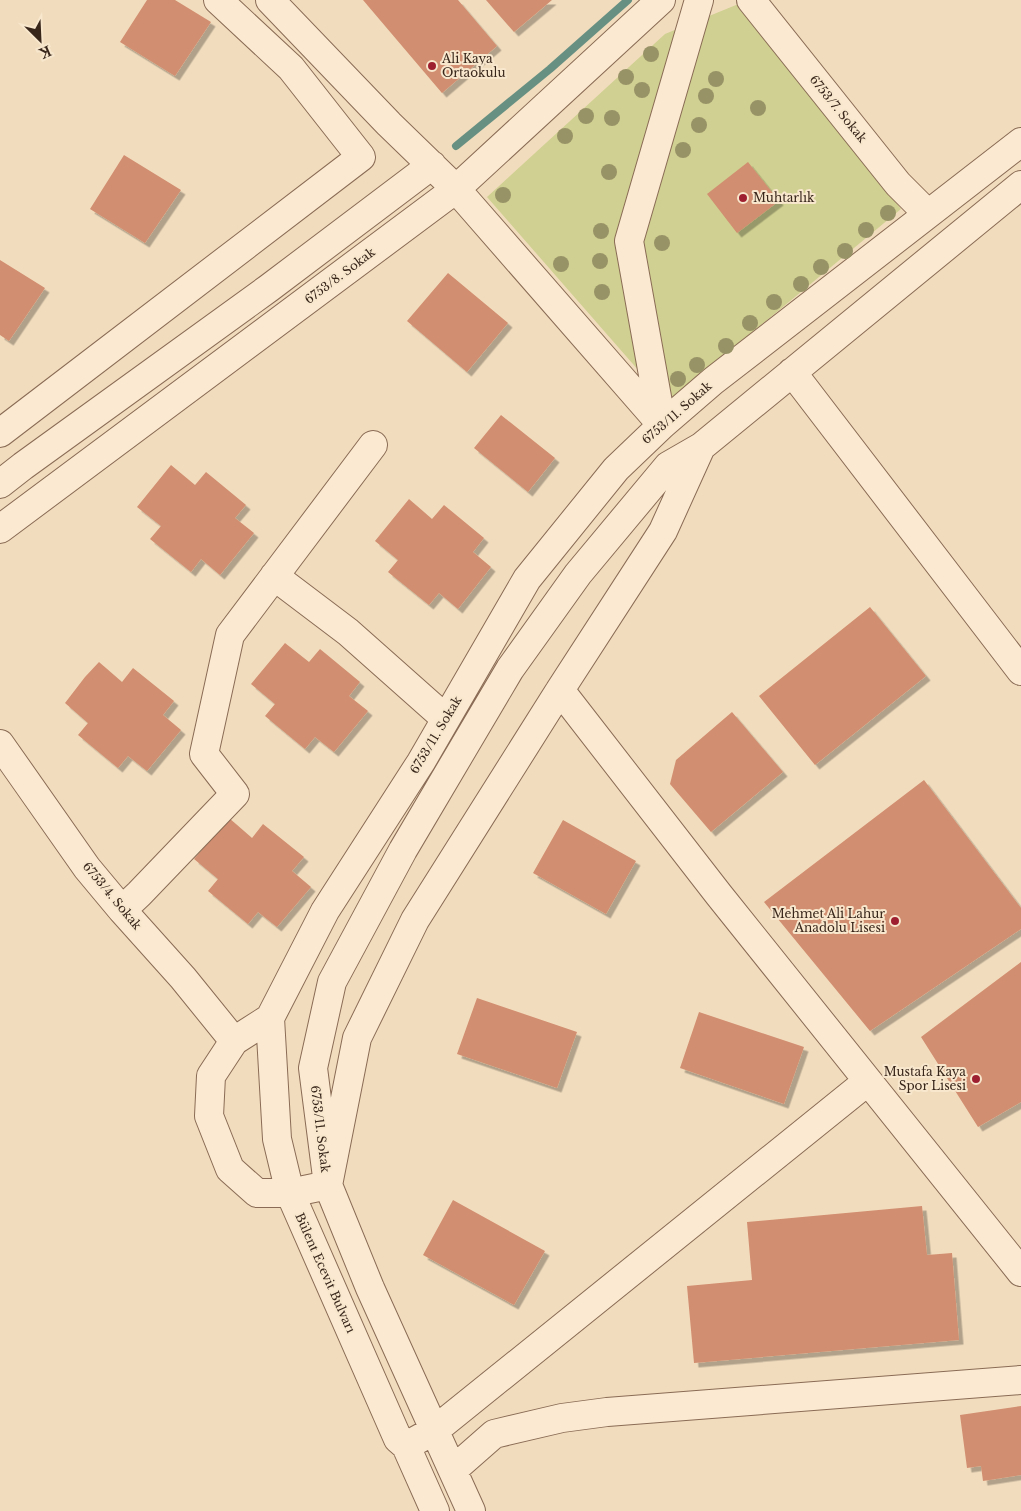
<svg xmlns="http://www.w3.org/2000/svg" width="1021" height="1511" font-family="'Libre Baskerville',serif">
<defs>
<filter id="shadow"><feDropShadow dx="4.5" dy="4.5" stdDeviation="0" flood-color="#0004"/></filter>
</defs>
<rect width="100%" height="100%" fill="#f1dcbd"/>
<path fill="#cfd091" d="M741 3 901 209 667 403 487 197 665 34Z"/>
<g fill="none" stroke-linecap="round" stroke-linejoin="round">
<path stroke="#689082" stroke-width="8" d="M456 146 550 69 628 0"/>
</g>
<path fill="#d28e70" filter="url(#shadow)" d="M147 0H175L211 22 175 76 120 42Z
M363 0H458L497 46 442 93Z
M486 0H552L514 32Z
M124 155 181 190 145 243 90 209Z
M748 162 779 201 737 233 707 194Z
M0 260 45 288 9 341 0 335Z
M448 273 508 323 467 372 407 321Z
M501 415 555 458 528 492 474 448Z
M171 465 195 485 206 472 246 505 235 518 254 533 220 575 201 559 191 572 150 539 161 526 137 507Z
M409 499 432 519 444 505 484 538 473 552 491 567 458 609 439 593 429 605 388 572 398 560 375 541Z
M870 607 926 676 815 765 759 696Z
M285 643 309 662 320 649 360 682 349 696 368 711 334 752 315 737 305 749 265 716 275 704 251 684Z
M99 662 122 682 133 668 174 701 163 715 181 730 147 771 128 756 118 768 78 735 88 723 65 703 85 677Z
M732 712 783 772 711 832 670 784 676 760Z
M924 780 1021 908V929L870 1031 764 902Z
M229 818 252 838 263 824 304 857 292 871 311 887 277 927 258 912 248 924 208 891 218 879 194 859Z
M563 820 636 861 606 914 533 873Z
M1021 962V1102L978 1127 921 1037Z
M477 998 577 1032 557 1088 457 1054Z
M699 1012 804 1047 784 1104 680 1068Z
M453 1200 545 1251 514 1305 423 1255Z
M922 1206 927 1255 952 1253 959 1340 694 1363 687 1286 752 1280 747 1222Z
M1021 1406V1475L983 1481 981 1466 967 1468 960 1415Z"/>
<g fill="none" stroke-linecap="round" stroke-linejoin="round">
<g stroke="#8a6b55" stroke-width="30">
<path id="minor" d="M270 0 389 124 456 189 662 425
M751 0 898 184 928 214
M1021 142 713 381 662 425 616 469 527 579 421 762 325 911 270 1018 234 1041 211 1076 209 1116 230 1169 257 1193H290L328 1185 313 1068 332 982 403 850 510 669 578 574 668 466 701 447 1021 185
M792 372 1021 671
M662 425 629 241 699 0
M0 433 361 157 291 68 218 0
M0 484 23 466 269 288 432 165
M0 529 456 189 661 0
M274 576 348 632 446 719
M560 690 719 895 1021 1272
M0 744 87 868 122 910 183 978 234 1041
M122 910 139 894 235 794 204 754 230 635 373 445
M270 1018 277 1139 290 1193 398 1439 406 1446 435 1511
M406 1446 435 1430 868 1081
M453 1470 494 1434 562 1418 607 1412 1021 1380
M471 1511 370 1288 328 1185 357 1038 415 920 560 690 663 531 701 447"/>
</g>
<use href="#minor" stroke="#fbead1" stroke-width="28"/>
</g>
<g fill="#989267">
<circle cx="651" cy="54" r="8"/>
<circle cx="626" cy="77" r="8"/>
<circle cx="716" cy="79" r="8"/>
<circle cx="642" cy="90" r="8"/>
<circle cx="706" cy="96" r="8"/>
<circle cx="758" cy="108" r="8"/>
<circle cx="586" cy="116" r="8"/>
<circle cx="612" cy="118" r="8"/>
<circle cx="699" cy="125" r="8"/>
<circle cx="565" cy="136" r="8"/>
<circle cx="683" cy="150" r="8"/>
<circle cx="609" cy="172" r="8"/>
<circle cx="503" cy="195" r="8"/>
<circle cx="888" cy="213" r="8"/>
<circle cx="866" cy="230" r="8"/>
<circle cx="601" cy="231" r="8"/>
<circle cx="662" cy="243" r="8"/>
<circle cx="845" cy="251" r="8"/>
<circle cx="600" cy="261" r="8"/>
<circle cx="561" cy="264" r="8"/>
<circle cx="821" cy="267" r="8"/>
<circle cx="801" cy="284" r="8"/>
<circle cx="602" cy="292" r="8"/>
<circle cx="774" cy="302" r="8"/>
<circle cx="750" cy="323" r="8"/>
<circle cx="726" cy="346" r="8"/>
<circle cx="697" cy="365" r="8"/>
<circle cx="678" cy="379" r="8"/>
</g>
<g fill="#9e2030" stroke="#f8e7cd" stroke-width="2">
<circle cx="432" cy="66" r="5"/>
<circle cx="743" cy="198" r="5"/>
<circle cx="895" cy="921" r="5"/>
<circle cx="976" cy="1079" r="5"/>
</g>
<g text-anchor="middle" stroke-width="4" stroke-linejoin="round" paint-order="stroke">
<g font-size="12" fill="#38261b" stroke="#f8e7cd" text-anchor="start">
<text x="442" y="63">Ali Kaya<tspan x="442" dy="14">Ortaokulu</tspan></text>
<text x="753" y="202">Muhtarlık</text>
<text x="885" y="918" text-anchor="end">Mehmet Ali Lahur<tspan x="885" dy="14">Anadolu Lisesi</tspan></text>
<text x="966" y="1076" text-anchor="end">Mustafa Kaya<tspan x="966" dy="14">Spor Lisesi</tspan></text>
</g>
<g font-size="12" fill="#38261b" stroke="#f8e7cd">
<text transform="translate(838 109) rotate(51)" y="4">6753/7. Sokak</text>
<text transform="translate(340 276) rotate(-37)" y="4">6753/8. Sokak</text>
<text transform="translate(677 413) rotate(-41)" y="4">6753/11. Sokak</text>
<text transform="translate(436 735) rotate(-59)" y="4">6753/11. Sokak</text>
<text transform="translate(112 896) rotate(50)" y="4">6753/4. Sokak</text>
<text transform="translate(320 1129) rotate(83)" y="4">6753/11. Sokak</text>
<text transform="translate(325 1273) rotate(66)" y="4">Bülent Ecevit Bulvarı</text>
</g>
</g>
<g transform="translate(40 40) rotate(156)" stroke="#f8e7cd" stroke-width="4" paint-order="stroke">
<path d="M0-4L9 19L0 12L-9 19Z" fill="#38261b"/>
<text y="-8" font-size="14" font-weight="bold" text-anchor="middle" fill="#38261b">K</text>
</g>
</svg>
